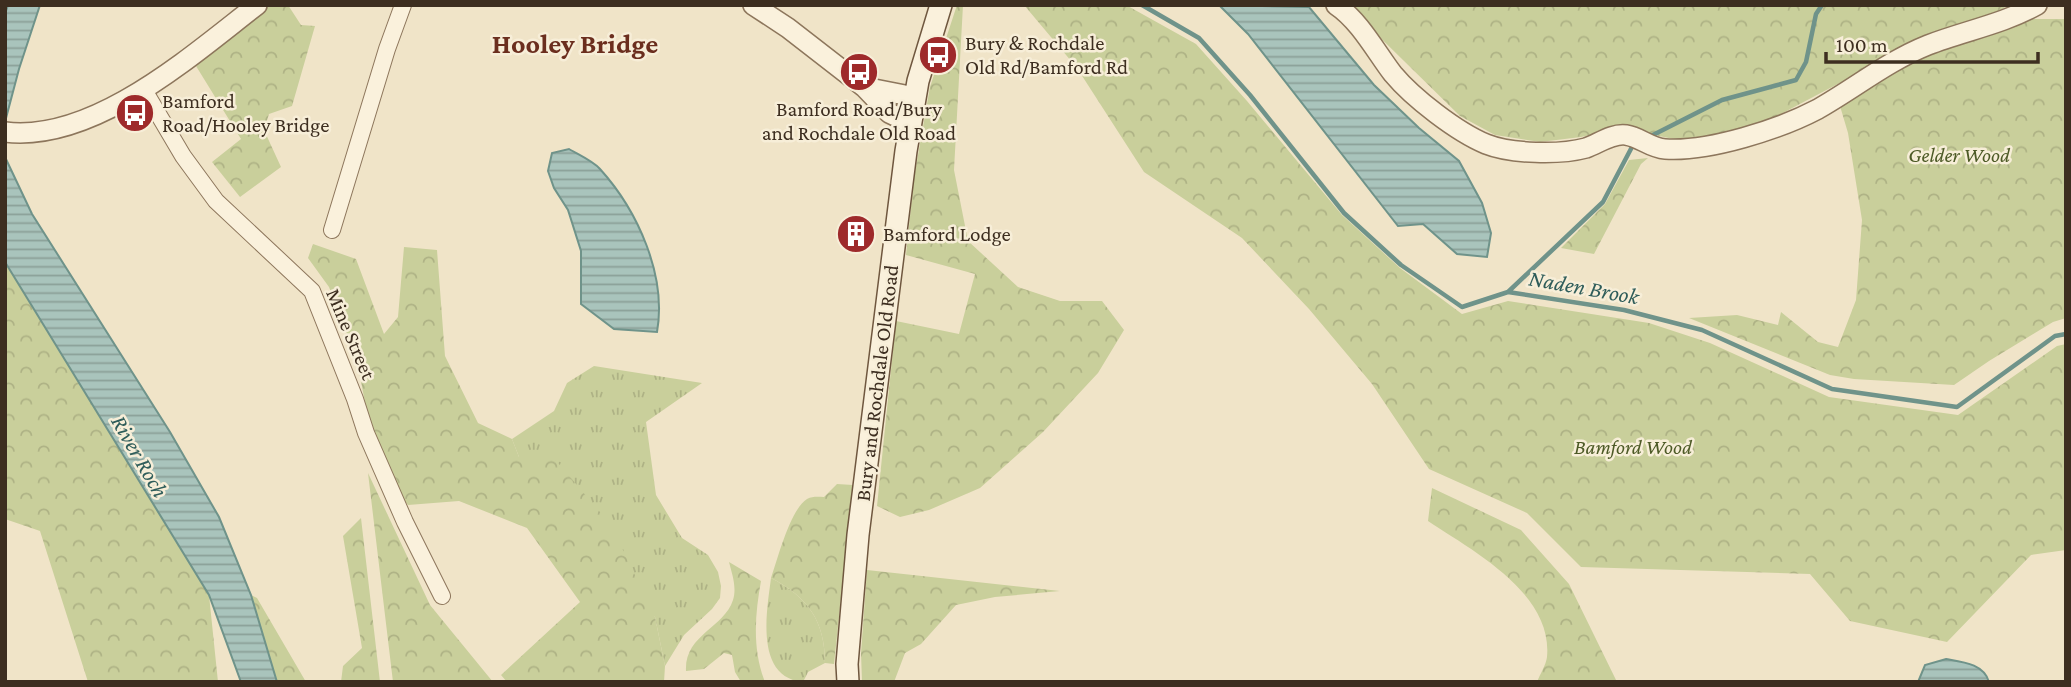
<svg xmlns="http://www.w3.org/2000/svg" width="2071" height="687" font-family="'Crimson Pro',serif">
<defs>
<pattern id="grass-tufts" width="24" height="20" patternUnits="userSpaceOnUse" patternTransform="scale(1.75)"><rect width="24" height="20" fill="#c9cf9b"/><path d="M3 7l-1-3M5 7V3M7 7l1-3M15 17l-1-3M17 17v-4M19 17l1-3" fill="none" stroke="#aeb285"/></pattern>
<pattern id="forest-crowns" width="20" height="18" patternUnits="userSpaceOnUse" patternTransform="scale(1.75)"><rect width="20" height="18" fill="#c9cf9b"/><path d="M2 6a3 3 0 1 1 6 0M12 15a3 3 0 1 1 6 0" fill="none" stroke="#aeb285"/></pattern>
<pattern id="water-rules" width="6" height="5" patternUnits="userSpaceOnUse" patternTransform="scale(1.75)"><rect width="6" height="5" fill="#a9c4bc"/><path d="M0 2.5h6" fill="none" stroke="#8ba098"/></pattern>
</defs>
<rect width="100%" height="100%" fill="#f0e4c8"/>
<path fill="url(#grass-tufts)" d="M594 366 702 383 646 422 656 495 682 538 708 555 718 572 721 586 720 598 712 609 684 635 665 666 655 617 519 457 512 439 554 411 567 383Z
M771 578C808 597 825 621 825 663L808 672 803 682C754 677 767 610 771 578Z"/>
<path fill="url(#forest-crowns)" d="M270 5H288L301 25 315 26 292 106 269 114 264 130 281 167 240 197 212 162 241 139 196 66Z
M957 5H963L954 170 968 241 1018 287 1060 301H1102L1124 330 1098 373 1043 432 980 488 929 510 900 517 877 506 896 321 959 334 975 274 906 255 914 178 930 87Z
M1024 5H1126L1196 44 1247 101 1342 215 1400 268 1462 314 1508 301 1649 323 1710 343 1829 397 1958 415 2057 346 2066 344V550L2031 555 1947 642 1850 621 1810 574 1581 567 1527 513 1429 469 1372 384 1309 309 1242 238 1144 172 1077 68Z
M1347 5H2008L1989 18 1942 29 1758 126 1683 141 1621 128 1581 137 1540 142 1495 135 1460 116Z
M2022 19H2066V318L2053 322 1989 361 1954 385 1854 379 1830 375 1689 318 1737 315 1778 325 1781 312 1818 342 1838 347 1856 300 1862 220 1848 133 1840 106 1915 57Z
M1648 158 1641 164 1594 254 1561 248 1605 204 1629 160Z
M313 244 356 259 384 334 398 317 404 247 437 250 445 356 478 423 512 439 519 457H553L611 525 655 617 665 666 664 682H507L501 675 580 602 527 528 459 501 408 505 399 495 369 424 357 360 329 287 308 258Z
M5 262 209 595 218 682H88L40 531 5 519Z
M368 473 430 605 493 682H393Z
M837 484 853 485 834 664 825 663C825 621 808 597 771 578 778 558 790 510 807 499 813 496 818 497 824 497Z
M1432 488 1521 530 1569 584 1617 682H1537C1540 674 1546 665 1547 657 1553 593 1473 551 1428 521Z
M361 518 380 682H341L343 666 362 648 343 536Z
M729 562 761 581C755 614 752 649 765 682H741L735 672 732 655 724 653 704 669 686 671C684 635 724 628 733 600 737 587 732 574 729 562Z
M867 570 1060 591 995 597 956 605 921 644 905 653 894 682H862L861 653Z
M251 595 257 598 306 682H277Z"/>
<path fill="url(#water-rules)" stroke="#6f938a" stroke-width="2" d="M8 5H40L19 69 5 122V14Z
M1219 5 1309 7 1374 85 1419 128 1459 161 1482 203 1491 233 1487 257 1457 254 1423 224 1398 226 1248 34Z
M569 149C579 155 593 161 600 169 638 211 667 276 657 332L614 329 581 304V251L568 210 554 188 548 171 552 153Z
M5 157 32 214 170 432 219 517 251 595 277 682H241L209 595 5 262Z
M1946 659C1963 662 1984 664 1989 682H1918L1925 665Z"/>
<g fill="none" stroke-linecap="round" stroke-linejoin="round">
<path stroke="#6f938a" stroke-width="4.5" d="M1142 5 1199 38 1250 95 1344 213 1401 265 1462 307 1508 292 1624 310 1702 330 1832 389 1957 407 2055 336 2066 334
M1647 138 1722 100 1796 80 1806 62 1816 14 1822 5
M1508 292 1603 202 1633 145"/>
<g stroke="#8d765c" stroke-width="18">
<path id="minor" d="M144 90 183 156 216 201 312 291 355 399 366 433 405 522 442 596
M332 230 387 49 403 5"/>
</g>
<g stroke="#8d765c" stroke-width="22">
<path id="tertiary" d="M753 5 788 28 864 87 889 113 910 123
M1336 5C1360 21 1376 52 1393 74 1413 98 1457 132 1486 144 1511 154 1560 155 1586 148 1598 144 1612 133 1626 135 1640 137 1650 148 1665 149 1709 152 1780 129 1818 109 1855 88 1888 61 1928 45 1964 31 2003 24 2037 5
M864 87 915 97
M5 132C94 143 192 55 257 5"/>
</g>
<g stroke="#6f573f" stroke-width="24">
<path id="secondary" d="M848 682 847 664 858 535 906 151 918 81 941 5"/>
</g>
<use href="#minor" stroke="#faf1dc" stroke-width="16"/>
<use href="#tertiary" stroke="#faf1dc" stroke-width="19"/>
<use href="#secondary" stroke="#faf1dc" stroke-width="21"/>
</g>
<defs>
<g id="bus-disc" transform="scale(2.0125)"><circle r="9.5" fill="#9e2a2b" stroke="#f7eed8"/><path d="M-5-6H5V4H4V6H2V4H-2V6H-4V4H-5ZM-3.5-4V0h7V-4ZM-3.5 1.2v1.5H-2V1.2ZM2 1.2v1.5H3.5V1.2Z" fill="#fff"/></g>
<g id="building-disc" transform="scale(2.0125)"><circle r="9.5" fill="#9e2a2b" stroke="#f7eed8"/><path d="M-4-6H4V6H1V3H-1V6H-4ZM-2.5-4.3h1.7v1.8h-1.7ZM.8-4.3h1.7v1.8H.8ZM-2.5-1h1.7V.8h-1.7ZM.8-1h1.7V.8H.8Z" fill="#fff"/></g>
</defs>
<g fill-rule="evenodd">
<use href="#bus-disc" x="938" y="55"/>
<use href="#bus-disc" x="859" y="72"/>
<use href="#bus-disc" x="135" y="113"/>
<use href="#building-disc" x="856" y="234"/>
</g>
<g text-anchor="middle" stroke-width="5" stroke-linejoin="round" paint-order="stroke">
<g font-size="21" fill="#3d2e20" stroke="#f7eed8" text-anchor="start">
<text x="965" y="50">Bury &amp; Rochdale<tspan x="965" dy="24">Old Rd/Bamford Rd</tspan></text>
<text x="162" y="108">Bamford<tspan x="162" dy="24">Road/Hooley Bridge</tspan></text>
<text x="859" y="116" text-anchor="middle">Bamford Road/Bury<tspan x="859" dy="24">and Rochdale Old Road</tspan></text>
<text x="883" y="241">Bamford Lodge</text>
</g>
<g font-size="21" font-style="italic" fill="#4d5a26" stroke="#f7eed8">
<text x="1959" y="162">Gelder Wood</text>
<text x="1633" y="454">Bamford Wood</text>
</g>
<g font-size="21" fill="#3d2e20" stroke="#f7eed8">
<text transform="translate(351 334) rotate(67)" y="7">Mine Street</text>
<text transform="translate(877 383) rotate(-83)" y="7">Bury and Rochdale Old Road</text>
</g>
<g font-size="23" font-style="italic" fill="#2f5d5a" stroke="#f7eed8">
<text transform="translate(1584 287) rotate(10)" y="8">Naden Brook</text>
<text transform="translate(140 456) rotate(60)" y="8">River Roch</text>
</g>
<g font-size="28" font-weight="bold" fill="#6b2e1e" stroke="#f7eed8">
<text x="575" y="53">Hooley Bridge</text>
</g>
</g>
<rect width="2071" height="687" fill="none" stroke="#3d2e20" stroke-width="14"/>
<path d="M1826 52v10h212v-10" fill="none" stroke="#3d2e20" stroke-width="3.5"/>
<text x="1836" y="52" font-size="21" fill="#3d2e20" stroke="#f7eed8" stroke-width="5" paint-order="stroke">100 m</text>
</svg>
